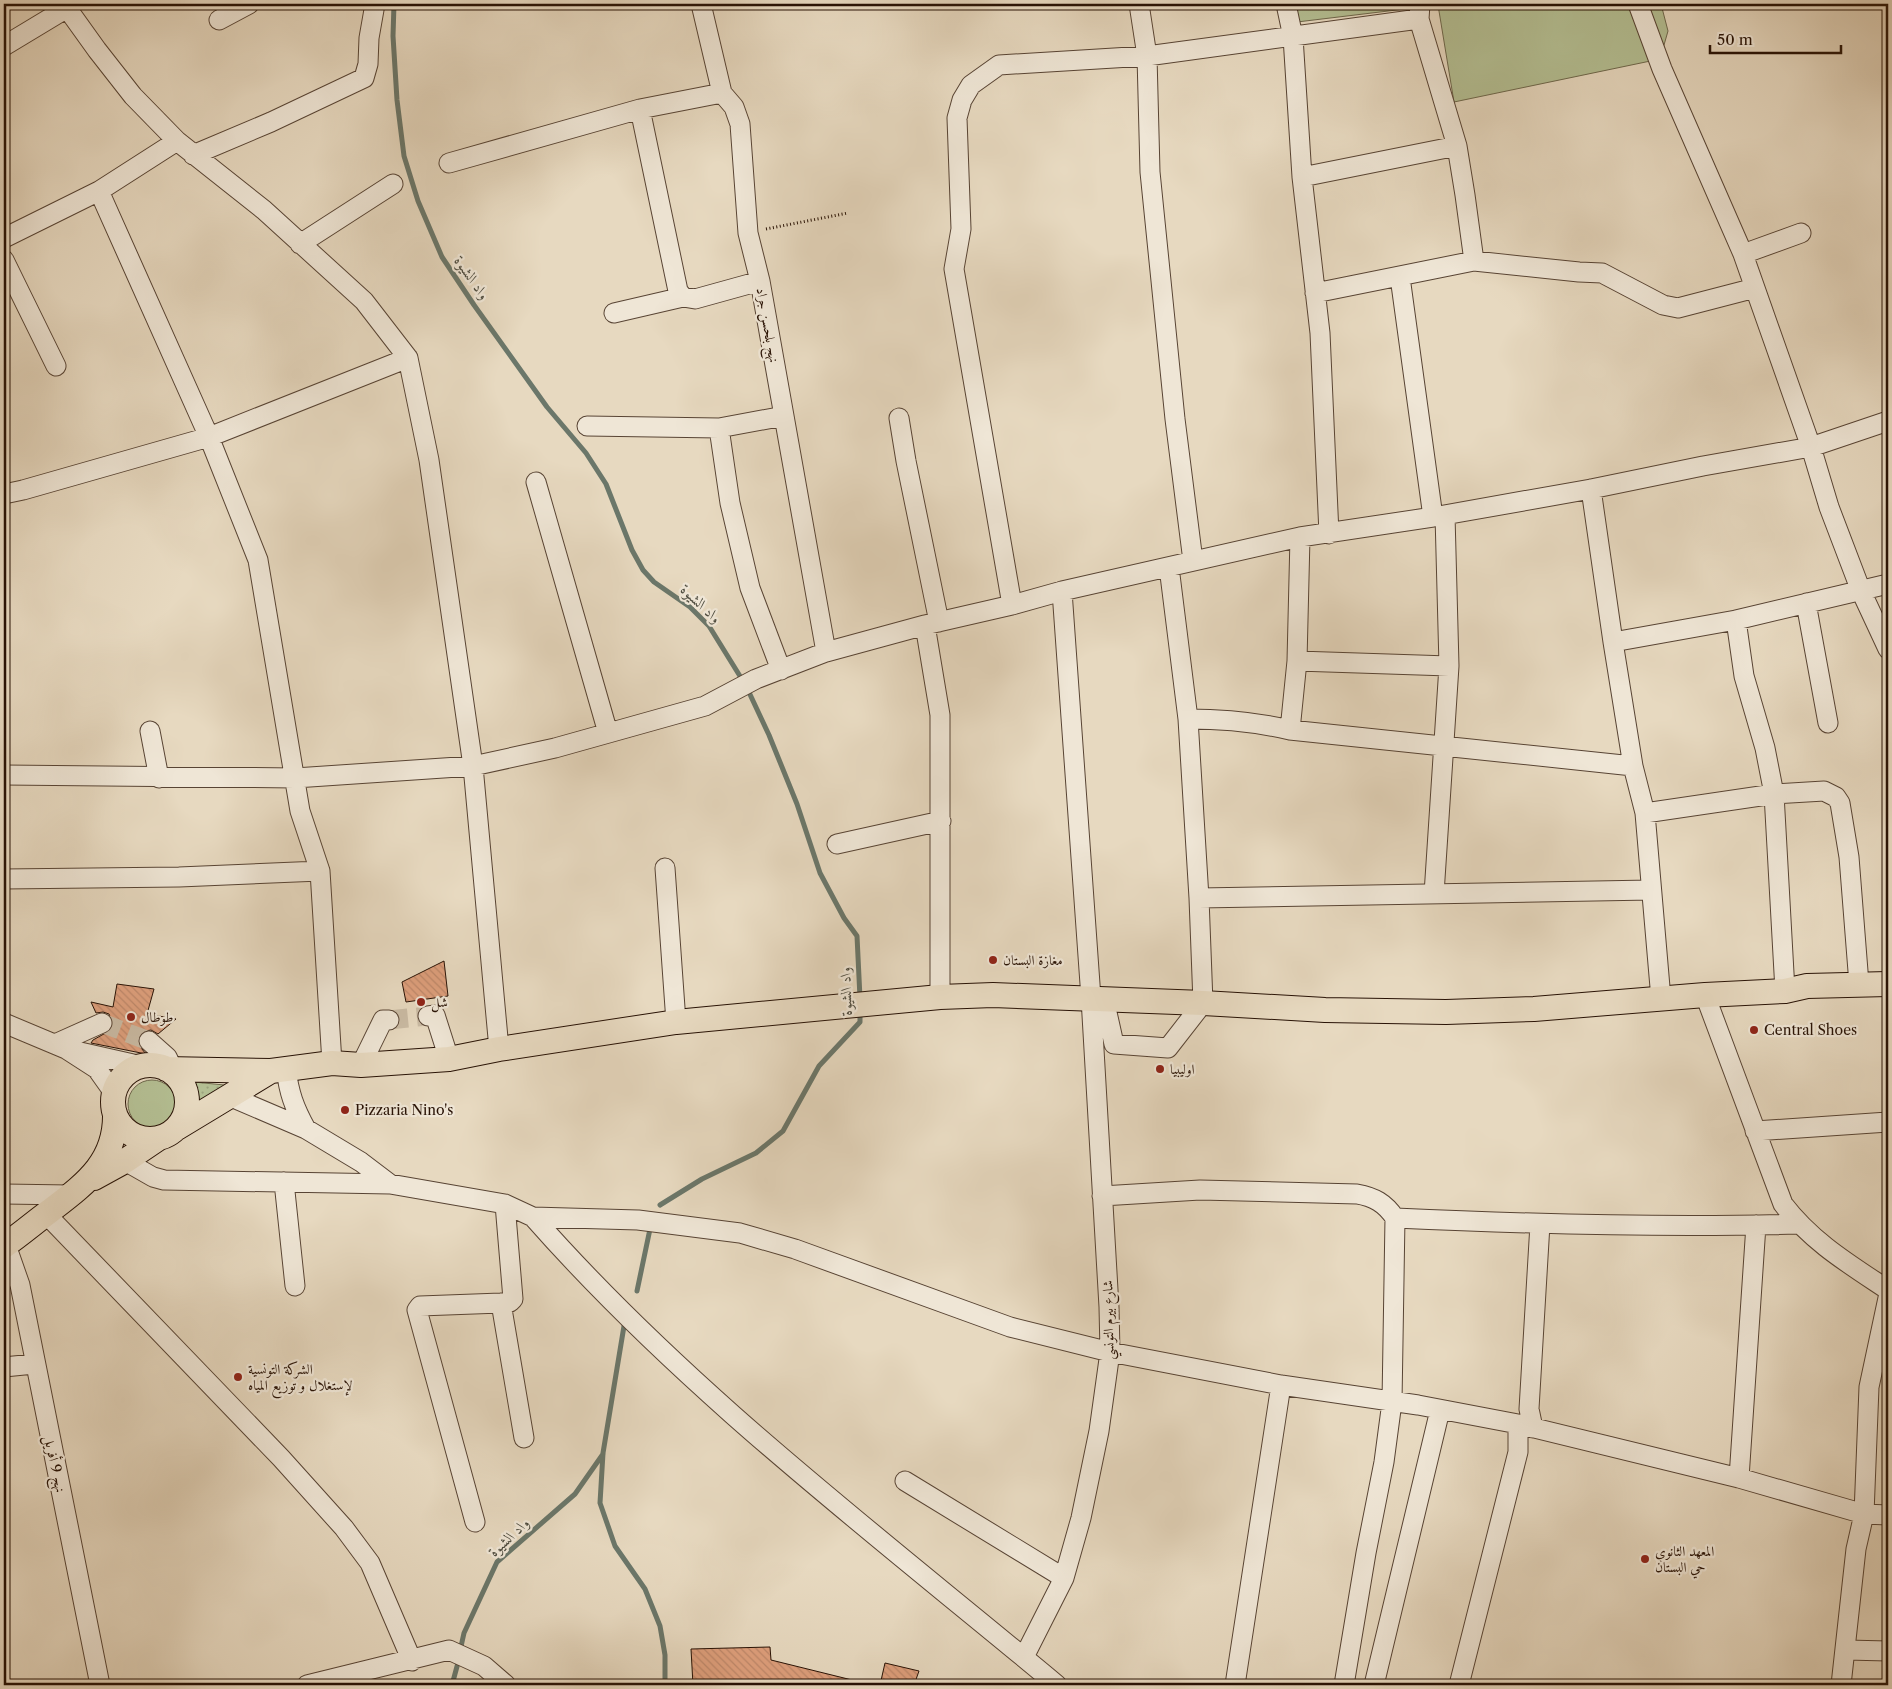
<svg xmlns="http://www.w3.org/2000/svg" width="1892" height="1689" font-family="'Libre Caslon Text',Amiri,serif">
<defs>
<pattern id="garden-dots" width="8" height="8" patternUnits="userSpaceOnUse" patternTransform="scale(1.25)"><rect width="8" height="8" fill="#b4bf93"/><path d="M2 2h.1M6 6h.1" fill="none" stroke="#9ba37d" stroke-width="1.8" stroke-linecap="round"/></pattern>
<pattern id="building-back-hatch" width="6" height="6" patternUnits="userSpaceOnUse" patternTransform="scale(1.25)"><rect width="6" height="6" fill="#de9f7c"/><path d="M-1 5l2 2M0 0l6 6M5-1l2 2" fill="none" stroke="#be886a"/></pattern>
</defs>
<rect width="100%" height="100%" fill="#e7d9c0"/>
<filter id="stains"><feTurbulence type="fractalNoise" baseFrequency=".004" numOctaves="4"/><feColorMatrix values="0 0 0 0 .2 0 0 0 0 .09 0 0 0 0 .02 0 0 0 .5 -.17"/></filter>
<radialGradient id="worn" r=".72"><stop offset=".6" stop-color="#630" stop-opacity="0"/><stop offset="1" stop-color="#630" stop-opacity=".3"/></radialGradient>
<path fill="#b4bf93" stroke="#6e684c" d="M1295 4H1661L1668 31 1660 59 1454 102 1438 5 1297 22Z
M128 1104a24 24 0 1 1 48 0a24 24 0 1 1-48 0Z"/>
<path fill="url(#garden-dots)" stroke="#6e684c" d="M183 1081 235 1086 190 1114Z"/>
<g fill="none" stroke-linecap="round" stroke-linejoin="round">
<path stroke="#6b776a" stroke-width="5" d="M394 4 393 36 397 100 404 156 418 201 442 257 474 305 547 407 586 453 606 484 632 550 643 570 654 582 690 607 709 626 743 681
M747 688 769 735 797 804 820 873 844 918 857 936 860 998
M660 1205 702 1179 756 1153 783 1131 819 1066 860 1022V1011
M637 1291 650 1229
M625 1320 603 1453 600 1503 615 1546 645 1589 660 1626 665 1655V1685
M460 1651 464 1633 497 1562 575 1494 603 1454
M452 1685 459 1659"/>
</g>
<path fill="url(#building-back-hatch)" stroke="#281205" d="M444 961 448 996 406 1002 402 982Z
M117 984 154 989 147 1014 176 1019 158 1034 151 1030 145 1031 140 1034 138 1044 146 1054 91 1043 93 1040 111 1030 113 1024 109 1014 103 1012 96 1013 91 1002 113 1007Z
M770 1647 771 1660 852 1680V1685H693L691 1649Z
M885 1663 919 1671 914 1685H880Z"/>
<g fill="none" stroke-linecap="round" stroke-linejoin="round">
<path stroke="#cabba4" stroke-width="19" stroke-dasharray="19 9" stroke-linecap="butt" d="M389 1020 428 1016
M102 1023 149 1041"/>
<g stroke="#584434" stroke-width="21">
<path id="minor" d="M64 4 97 50 133 96 177 141 264 210 364 301 408 358 429 460 473 766 499 1049
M701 4 722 93 734 107 740 124 748 233 760 281 826 652
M1139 4 1147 56 1150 172 1175 419 1193 561
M1286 4 1293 37 1302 177 1320 333 1329 534
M1420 4 1419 19 1457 146 1465 195 1474 261
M1638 4 1662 69 1743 254 1811 447 1829 507 1861 591 1888 649
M219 20 249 4
M4 46 67 8
M640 109 678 291 683 297 695 299 760 281
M193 155 271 122 364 78 368 64 369 38 375 4
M449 163 640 109 722 93
M1302 177 1457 146
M99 191 209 437 258 560 300 811 320 871 332 1063
M4 238 99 191 177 141
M300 244 393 184
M1743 254 1801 233
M4 260 56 366
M1400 277 1433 517
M1315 293 1474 261 1579 272 1602 273 1663 305 1678 308 1755 288
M614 313 683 297
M899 418 906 461 939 622
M587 426 719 428 784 416
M719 428 730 503 750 588 781 670
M536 482 608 733
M1591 489 1613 642 1633 766 1645 813 1661 999
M4 494 23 490 209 437 408 358
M1806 603 1828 723
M1012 605 954 269 961 229 957 118 962 100 971 85 999 65 1147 56 1419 19
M925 625 940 715V997
M1613 642 1736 620
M1297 661 1449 666
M1188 719C1223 719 1256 722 1290 730L1633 766
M1290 730 1297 661 1300 537
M150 731 159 778
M4 775 295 778 473 766 555 748 705 706 756 679 826 652 925 625 1012 605 1062 591 1300 537 1433 517 1591 489 1703 466 1811 447 1888 421
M1645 813 1774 794 1824 791 1836 797 1840 803 1849 857 1859 984
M837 844 941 821
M665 868 676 1022
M4 879 179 877 320 871
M1434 894 1449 666 1445 515
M1199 898 1651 890
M1785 991 1774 794 1765 748 1744 676 1736 620 1888 584
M1705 995 1783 1204C1812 1242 1849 1264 1888 1290
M1104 999 1114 1044 1168 1048 1203 1003 1199 898 1188 719 1169 567
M428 1016 435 1015 449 1059
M4 1023 66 1049 97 1069 114 1093
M149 1041 167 1057 173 1069
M55 1044 102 1023
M80 1052 142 1066
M361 1065 383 1020H389
M286 1069C289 1093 294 1107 306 1129
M229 1096 306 1129 361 1162 390 1184
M1755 1131 1888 1122
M125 1161 153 1177 164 1180 390 1184 505 1204 533 1217 638 1220 740 1233 795 1249 1010 1327 1110 1352 1281 1385 1418 1405 1518 1424 1739 1478 1864 1514 1888 1515
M284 1182 295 1286
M4 1194 70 1195
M1102 1196 1200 1190 1357 1194C1374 1197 1385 1203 1395 1218L1392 1402 1384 1462 1366 1553 1344 1685
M46 1214 281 1458 344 1528 370 1563 412 1661
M533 1217C688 1393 877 1535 1057 1685
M1395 1218C1529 1224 1664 1228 1798 1224
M6 1245 20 1285 100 1685
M501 1303 524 1438
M4 1367 34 1364
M1533 1428 1529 1409 1540 1224
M1739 1478 1756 1225
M905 1481 1064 1578
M475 1522 417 1310 420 1306 501 1303 510 1302 513 1299 505 1204
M1846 1650 1888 1651
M1024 1657 1064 1578 1081 1518 1099 1431 1110 1352 1109 1307 1091 998 1062 591
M307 1685 449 1650 484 1666 506 1685
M1235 1685 1281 1385
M1374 1685 1440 1410
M1459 1685 1518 1452V1424
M1841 1685 1856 1549 1864 1514 1869 1387 1888 1298"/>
</g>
<g stroke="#281205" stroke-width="26">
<path id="major" d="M113 1102a37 37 0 1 1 74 0a37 37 0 1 1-74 0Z
M166 1069 271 1071 332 1063 361 1065 449 1059 499 1049 676 1022 940 997 993 995 1203 1003 1325 1010 1446 1012 1534 1009 1705 995 1785 991 1807 986 1888 984
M177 1128 271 1071
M94 1178 125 1161 159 1138
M4 1246C20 1235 35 1222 50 1211 85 1184 116 1162 115 1114"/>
</g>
<path stroke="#281205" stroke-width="3" stroke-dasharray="1 2.5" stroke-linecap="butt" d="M766 229 848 213"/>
<use href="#minor" stroke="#efe6d6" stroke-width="19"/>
<use href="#major" stroke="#e7d9c0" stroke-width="24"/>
</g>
<g fill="#8f2418" stroke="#efe6d6" stroke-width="2">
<circle cx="993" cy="960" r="5"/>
<circle cx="421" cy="1002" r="5"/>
<circle cx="131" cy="1017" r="5"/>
<circle cx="1754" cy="1030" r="5"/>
<circle cx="1160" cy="1069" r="5"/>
<circle cx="345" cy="1110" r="5"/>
<circle cx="238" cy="1377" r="5"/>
<circle cx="1645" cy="1559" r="5"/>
</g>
<g text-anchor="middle" stroke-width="4.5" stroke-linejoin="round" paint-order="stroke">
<g font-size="14" fill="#281205" stroke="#efe6d6">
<text transform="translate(768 325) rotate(80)" y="5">نهج بلحسن جراد</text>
<text transform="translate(1108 1320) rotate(-91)" y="5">شارع بيرم التونسي</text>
<text transform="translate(55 1464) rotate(78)" y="5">نهج 9 أفريل</text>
</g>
<g font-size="14" fill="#281205" stroke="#efe6d6" text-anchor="start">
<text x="1003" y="965">مغازة البستان</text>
<text x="431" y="1007">شل</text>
<text x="141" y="1022">طوطال</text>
<text x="1764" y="1035">Central Shoes</text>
<text x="1170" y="1074">اوليبيا</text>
<text x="355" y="1115">Pizzaria Nino's</text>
<text x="248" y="1374">الشركة التونسية<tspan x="248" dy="16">لإستغلال و توزيع المياه</tspan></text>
<text x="1655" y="1556">المعهد الثانوي<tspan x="1655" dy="16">حي البستان</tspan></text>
</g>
<g font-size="15" font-style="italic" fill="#4f4d40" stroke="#efe6d6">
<text transform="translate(472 278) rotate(55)" y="5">واد الشيوة</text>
<text transform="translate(701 604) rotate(43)" y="5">واد الشيوة</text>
<text transform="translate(846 991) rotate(-92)" y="5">واد الشيوة</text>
<text transform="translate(509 1537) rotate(-43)" y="5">واد الشيوة</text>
</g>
</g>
<rect width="1892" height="1689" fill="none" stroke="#e7d9c0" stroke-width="20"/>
<rect x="5" y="5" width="1882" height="1679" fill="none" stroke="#281205" stroke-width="2.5"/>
<rect x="10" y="10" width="1872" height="1669" fill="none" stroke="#281205"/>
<path d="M1710 45v8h131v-8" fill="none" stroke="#281205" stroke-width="2.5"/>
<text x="1717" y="45" font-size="15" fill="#281205" stroke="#efe6d6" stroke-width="4" paint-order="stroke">50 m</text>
<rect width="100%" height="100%" filter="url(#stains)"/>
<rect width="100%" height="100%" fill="url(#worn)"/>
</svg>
